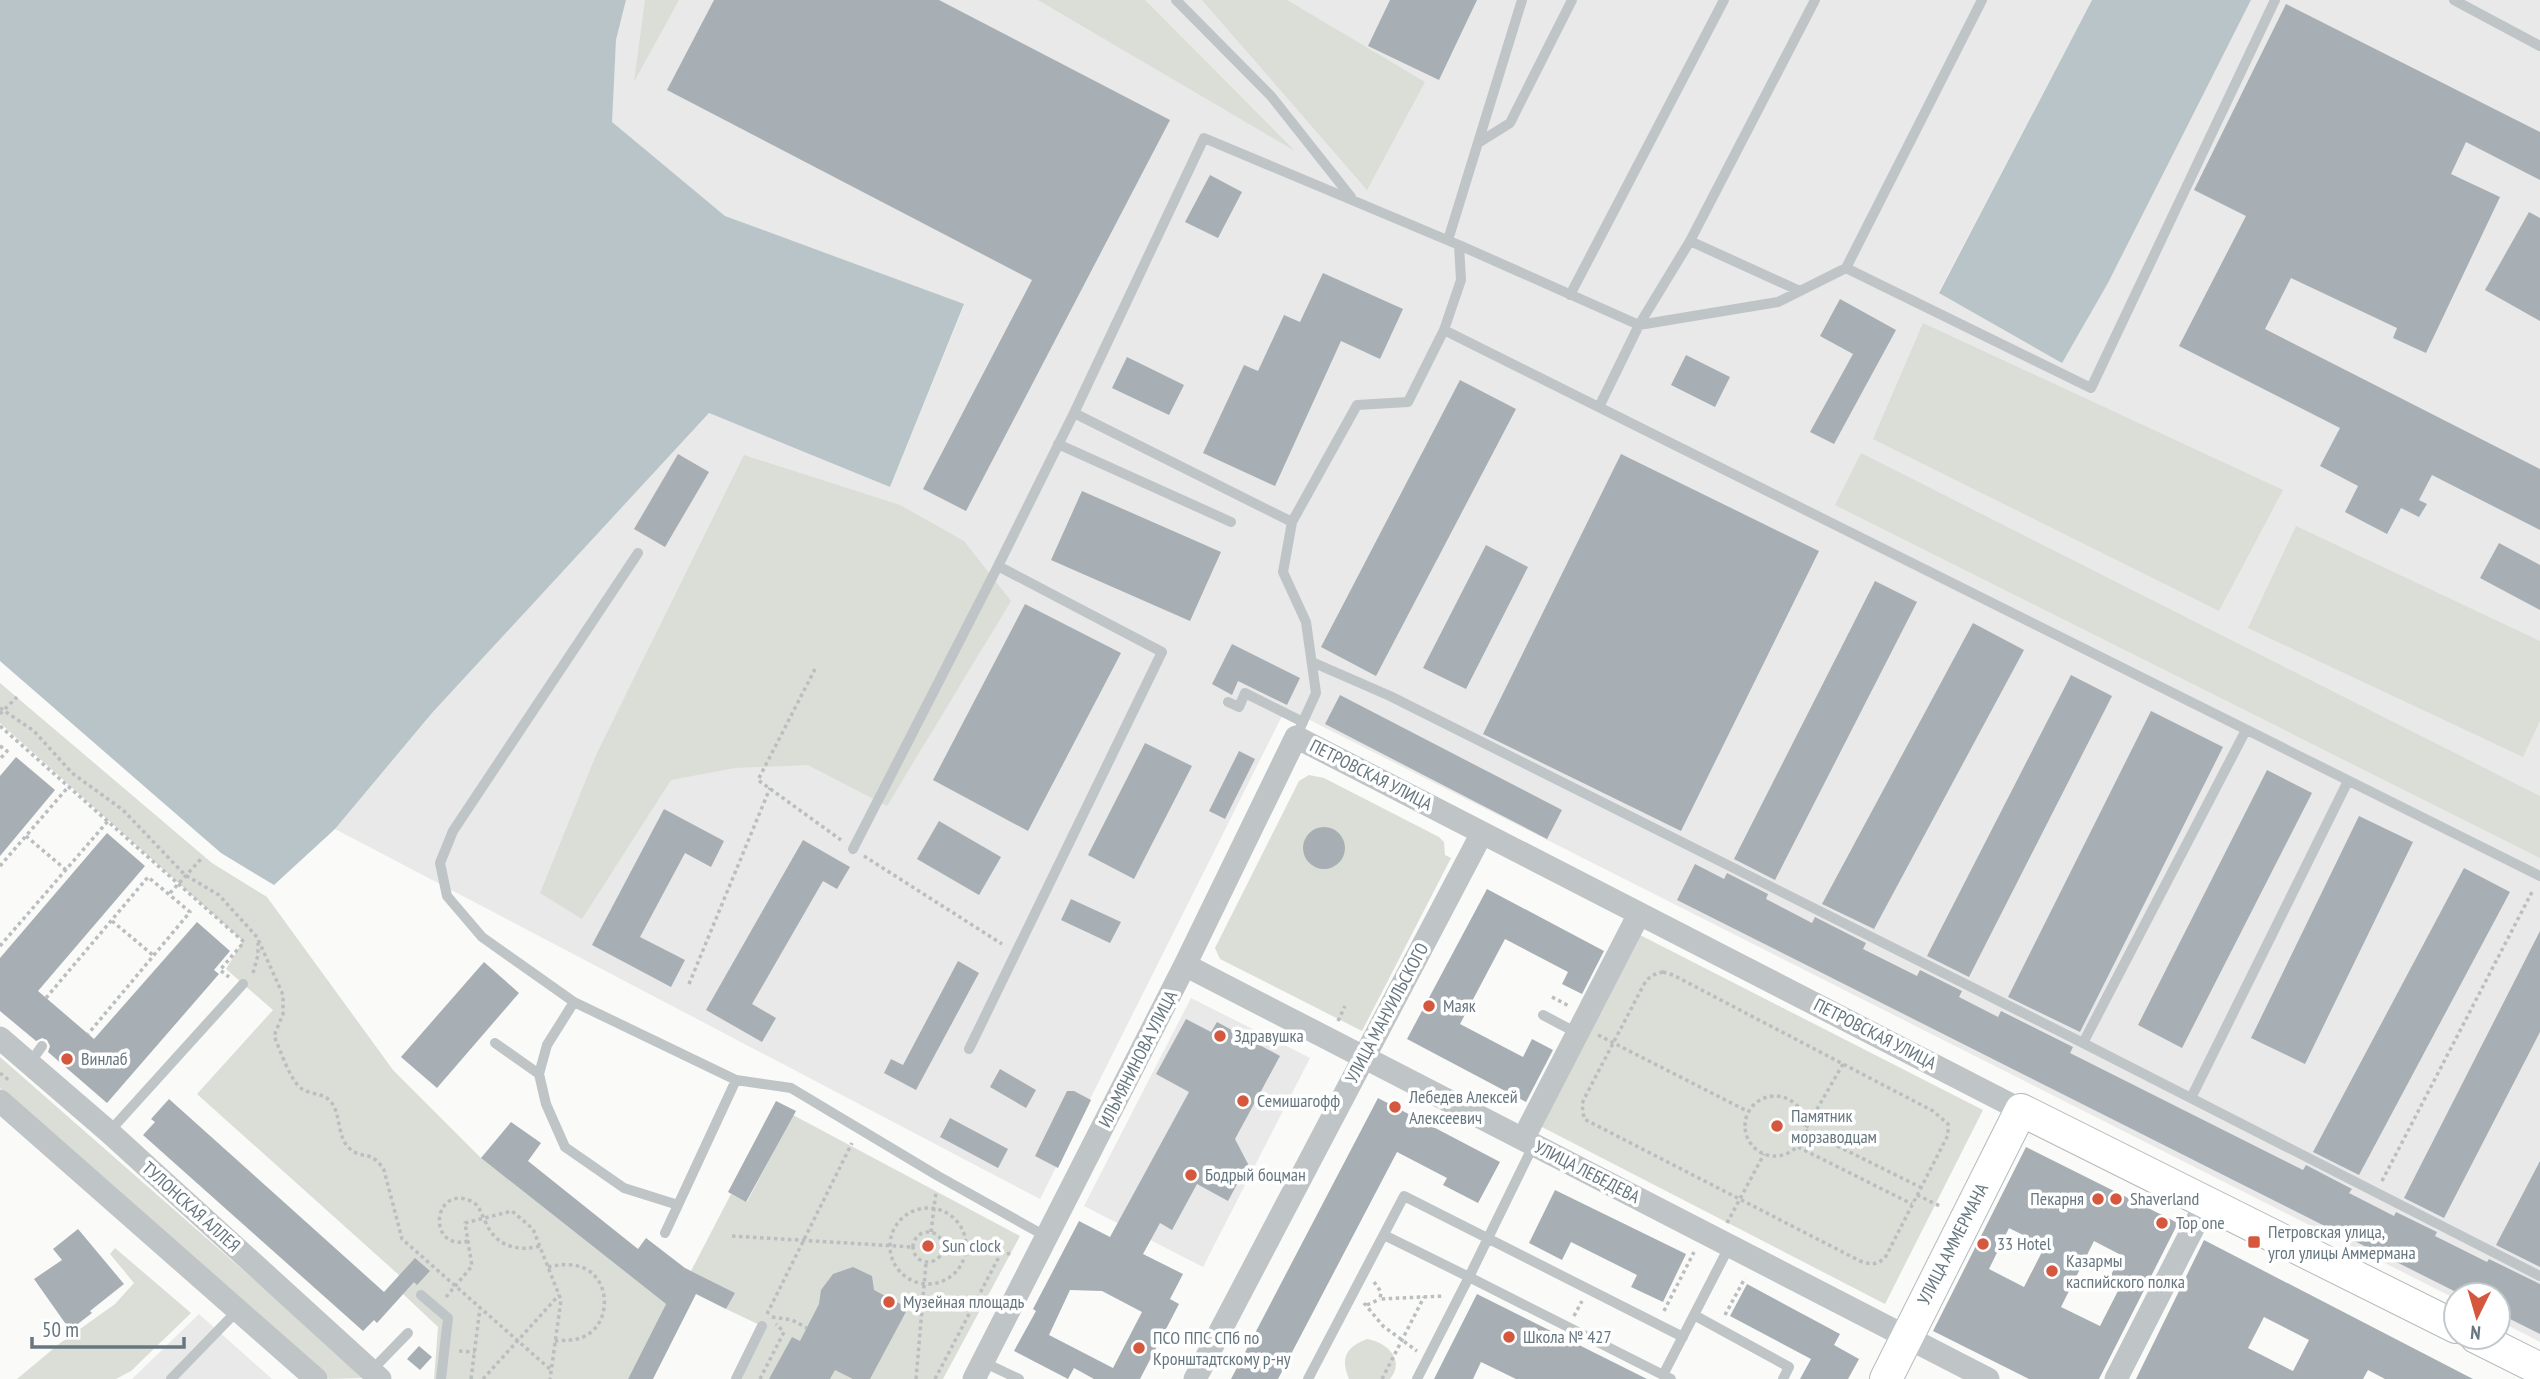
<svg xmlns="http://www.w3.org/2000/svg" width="2540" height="1379" font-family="'PT Sans Narrow',sans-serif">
<rect width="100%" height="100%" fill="#fafaf8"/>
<path fill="#e8e9e8" d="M626 0H2092L1939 292 2062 362 2108 283 2251 0H2540V1342L2498 1320V1295H2456V1299L1286 708 1040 1199 335 829 432 713 709 413 890 487 964 305 725 216 611 122 616 40Z
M1191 998 1310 1058 1203 1267 1084 1206Z
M199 1314 272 1379H132Z"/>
<path fill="#daded7" d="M645 0H679L634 82Z
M1038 0H1145L1295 151Z
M1202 0H1287L1425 82 1367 190Z
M1923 323 2283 490 2219 611 1873 439Z
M1861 453 2540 796V858L1835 505Z
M744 455 900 505 964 541 1011 601 887 806 808 765 735 768 671 780 582 919 540 893 596 755Z
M2296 526 2540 641V721L2523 757 2248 628Z
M0 683 212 863 267 897 393 1070 481 1158 666 1304 628 1379H434L438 1327 402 1293 409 1284 197 1094 273 1010 226 969 243 941 0 723Z
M1309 775 1324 778 1439 837 1444 842 1445 855 1451 858 1362 1031 1220 959 1215 948 1299 781Z
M1640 935 1983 1110 1885 1304 1542 1127Z
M0 1057 366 1378 329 1379 0 1088Z
M793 1115 1020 1236 943 1379H741L766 1328 726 1309 734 1293 691 1271 731 1194 747 1202Z
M115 1248 191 1313 131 1371 116 1379H17L59 1344 115 1304 134 1283 110 1254Z
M1367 1339C1386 1342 1406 1359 1390 1379H1349C1340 1358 1346 1347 1367 1339Z"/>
<path fill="#b8c4c7" d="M0 0H626L616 40 612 122 725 216 964 304 890 487 709 413 432 713 335 829 274 885 221 853 0 661Z
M2092 0H2251L2108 283 2062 363 1939 293Z"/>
<path fill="#a7afb4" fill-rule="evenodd" d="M714 0H939L1170 120 966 511 923 489 1032 280 667 90Z
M1390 0H1477L1439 80 1368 46Z
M2286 4 2540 132V180L2466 142 2451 174 2500 197 2426 353 2393 338 2397 328 2291 278 2265 329 2540 469V530L2432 475 2419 500 2427 504 2419 517 2401 508 2387 534 2345 512 2358 486 2320 466 2340 428 2179 346 2246 216 2194 190Z
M1210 175 1242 192 1218 238 1185 222Z
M2529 212 2540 218V321L2485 290Z
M1323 273 1403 309 1380 359 1341 341 1275 486 1203 453 1244 365 1258 371 1284 315 1300 322Z
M1840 299 1896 330 1834 444 1810 432 1853 354 1820 336Z
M1686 355 1730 377 1715 407 1671 385Z
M1127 357 1184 385 1169 415 1112 388Z
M1460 380 1516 409 1376 676 1321 647Z
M678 454 709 472 665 547 634 529Z
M1621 454 1819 551 1681 831 1483 734Z
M1082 491 1221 552 1190 621 1051 560Z
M2499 543 2540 565V610L2480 578Z
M1486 545 1528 567 1466 689 1423 668Z
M1875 581 1917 602 1775 880 1734 859Z
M1025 604 1121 653 1028 831 933 780Z
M1973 623 2024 650 1874 929 1822 904Z
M1232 644 1300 678 1287 705 1238 681 1232 695 1212 684Z
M2071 675 2112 696 1969 977 1927 956Z
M1340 695 1562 810 1547 839 1325 724Z
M2151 711 2223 747 2080 1032 2008 997Z
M1145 743 1192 766 1134 879 1088 855Z
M1239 751 1255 759 1225 819 1209 811Z
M16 757 55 790 0 856V776Z
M2267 770 2312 793 2182 1048 2138 1025Z
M664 809 724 841 711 867 685 853 640 937 685 960 671 987 592 945Z
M2359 816 2413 842 2305 1064 2251 1038Z
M939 821 1001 857 979 895 917 859Z
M1303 848a21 21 0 1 1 42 0a21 21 0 1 1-42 0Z
M107 833 145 866 38 991 94 1039 197 922 230 951 214 970 219 974 107 1103 48 1052 50 1046 47 1040 42 1038 36 1041 0 1011V958Z
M803 840 850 867 837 889 823 881 752 1004 776 1018 762 1042 706 1010Z
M1695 864 1724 879 1727 873 1768 894 1766 899 1812 923 1815 917 1866 943 1863 949 1917 976 1920 970 1962 991 1959 997 1998 1017 2001 1011 2073 1047 2070 1053 2303 1170 2306 1165 2352 1189 2349 1193 2394 1216 2396 1212 2437 1232 2435 1236 2487 1262 2489 1259 2540 1284V1334L2498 1313V1295H2462L1677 900Z
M2464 868 2510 892 2359 1175 2313 1152Z
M1487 889 1604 951 1582 994 1562 984 1568 972 1505 939 1460 1024 1523 1057 1532 1039 1553 1050 1526 1102 1407 1039Z
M1071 899 1121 922 1110 943 1061 920Z
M2540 931V1032L2444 1218 2404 1198Z
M958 961 979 973 916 1090 884 1073 891 1059 903 1065Z
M484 962 519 993 437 1088 401 1057Z
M1186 1019 1211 1032 1217 1022 1280 1056 1235 1139 1248 1164 1228 1201 1197 1184 1172 1230 1160 1223 1143 1254 1183 1274 1170 1299 1179 1304 1140 1379H1094L1074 1368 1068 1379 1014 1351 1036 1311 1033 1309 1079 1221 1110 1237 1189 1092 1156 1074ZM1070 1290 1102 1291 1142 1312 1113 1368 1049 1335Z
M1000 1069 1036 1090 1026 1108 990 1087Z
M1067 1091H1074L1091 1100 1058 1168 1035 1156Z
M1378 1098 1500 1162 1478 1203 1443 1185 1447 1178 1397 1152 1278 1379H1231Z
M169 1099 384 1292 415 1258 430 1271 417 1285 414 1282 377 1323 374 1320 363 1331 143 1135 155 1122 151 1119Z
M776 1101 796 1111 746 1202 728 1192Z
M950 1118 1008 1149 998 1168 940 1137Z
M511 1122 541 1143 528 1161 638 1249 646 1238 685 1268 735 1293 726 1309 696 1294 653 1379H628L666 1304 481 1158Z
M2026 1147 2178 1223 2099 1379H2029L1933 1331ZM2009 1228 2045 1246 2024 1287 1989 1269ZM2094 1241 2121 1255 2109 1279 2121 1285 2100 1326 2061 1307Z
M2540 1161V1267L2496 1245Z
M1555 1190 1686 1254 1663 1302 1631 1287 1637 1275 1571 1242 1562 1260 1529 1243Z
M78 1229 124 1284 90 1311 92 1313 70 1330 34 1279 62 1260 53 1249Z
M2204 1240 2473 1379H2385L2368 1370 2363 1379H2136ZM2264 1317 2309 1340 2293 1371 2248 1348Z
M853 1267 872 1276 874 1290 908 1308 870 1379H853L835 1370 830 1379H769L792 1337 800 1341 819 1304 821 1290 833 1274Z
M1747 1284 1840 1334 1834 1345 1859 1359 1848 1379H1800L1811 1359 1730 1316Z
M1477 1294 1647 1379H1516L1481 1362 1473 1379H1434Z
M419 1346 432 1357 420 1370 407 1359Z"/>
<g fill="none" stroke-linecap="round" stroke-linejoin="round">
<g stroke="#b4babe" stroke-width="34">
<path id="secondary" d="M2476 1337 2540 1369
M1886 1379 2021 1110 2456 1327"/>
</g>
<path stroke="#babec0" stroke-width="3.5" stroke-dasharray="3.5 3.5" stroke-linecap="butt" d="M815 669 758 780 841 840
M0 708 34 731 72 773 123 810 185 875 219 895 257 937 283 995V1014L274 1036C280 1049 290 1081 302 1089 312 1095 324 1093 331 1102 341 1114 337 1137 349 1148 363 1161 370 1148 384 1170L402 1239 551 1370
M0 714 17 697
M0 726 244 942 220 970 229 977
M0 746 7 751 0 759
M26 836 66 870
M864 856 1002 944
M0 866 69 786
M170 893 201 859
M112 921 154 956
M0 946 108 821
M1663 972 1673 975 1933 1111 1948 1124V1135L1885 1258C1876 1265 1871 1265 1860 1261L1584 1119 1582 1104 1585 1097 1643 986C1648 977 1653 974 1663 972Z
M253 973 258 955V943
M689 984 770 788
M1552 997 1569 1006
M46 998 148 877 190 912 88 1034
M1338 1021 1345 1006
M1598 1035 1749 1112
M1843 1064 1805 1130 1920 1187
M0 1073 10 1081
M1745 1126a30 30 0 1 1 60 0a30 30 0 1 1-60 0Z
M1798 1147 1912 1204
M2382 1181 2533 890
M1917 1195 1942 1207
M890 1246a38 38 0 1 1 76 0a38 38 0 1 1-76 0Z
M1727 1223 1764 1154
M913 1247a15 15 0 1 1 30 0a15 15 0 1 1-30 0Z
M931 1232 936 1192
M732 1236 912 1247
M468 1241C427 1252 432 1184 471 1201 480 1205 481 1214 486 1223 496 1246 517 1252 540 1246
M944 1249 1013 1254
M548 1267C561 1264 574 1263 586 1269 612 1283 610 1326 583 1337 574 1341 565 1340 555 1341
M1374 1282 1381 1292 1380 1299 1444 1296
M446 1297 472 1266 465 1223 512 1211 533 1229 561 1300 550 1379
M1364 1303 1383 1326 1417 1351
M1367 1305 1380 1299
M1664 1311 1694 1252
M767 1314 852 1143
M1725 1315 1745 1278
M1574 1316 1582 1301
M772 1317 792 1320 807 1328
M459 1351 475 1352
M471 1379 480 1308
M483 1379 559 1295
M760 1379 784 1332 776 1324
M916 1379 926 1263
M935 1379 1001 1253
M1382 1379 1424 1297"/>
<path stroke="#bfc4c7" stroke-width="10" d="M1176 0 1271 96 1351 197
M2454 0 2540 46
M1478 143 1510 123 1572 0
M1448 240 1522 0
M1690 241 1815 0
M1459 245 1639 325 1690 241 1800 291
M1846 268 1982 0
M1570 295 1724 0
M1599 407 1639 325 1778 302 1846 268 2091 388 2275 0
M1074 413 1204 138 1459 245 1461 280 1444 330
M1058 444 1231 522
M638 553 453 831 440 863 447 896 482 937 574 1002 736 1080 791 1088 938 1176 1047 1237
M1312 662 1390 696 2083 1043 2540 1276
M1228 702 1239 707 1245 693 1303 722
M1296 737 1316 693 1306 622 1283 572 1292 522 1357 405 1408 402 1444 330 2540 876
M853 849 998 566
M574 1002 547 1045 539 1074 546 1104 565 1147 624 1188 678 1205
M1543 1015 1577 1033
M495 1043 539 1074
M2083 1043 2246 730
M969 1049 1162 652 998 566 1074 413 1292 522
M30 1063 42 1046
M2191 1098 2348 781
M109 1132 243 984
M665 1233 736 1080
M1384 1235 1469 1277 1534 1144
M421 1295 448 1318 441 1379
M1694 1315 1789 1367 1783 1379
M983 1362 1019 1379
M371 1371 408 1333
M1663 1375 1730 1245
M171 1379 238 1310
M736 1379 762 1326
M1308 1379 1404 1196 1683 1337
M1417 1379 1469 1277 1671 1379"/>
<path stroke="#bfc4c7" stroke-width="23" d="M1185 965 1988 1379
M0 1038 109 1132 380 1379
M0 1101 316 1379
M1523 1139 1639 914
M974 1379 1185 965 1296 737 2021 1110
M1195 1379 1482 833
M2116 1379 2207 1201"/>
<use href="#secondary" stroke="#fff" stroke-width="32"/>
</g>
<g fill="#d4573e" stroke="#fff" stroke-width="2.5">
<circle cx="1429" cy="1006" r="7"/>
<circle cx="1220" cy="1036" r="7"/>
<circle cx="67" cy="1059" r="7"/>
<circle cx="1243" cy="1101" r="7"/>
<circle cx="1395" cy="1107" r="7"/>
<circle cx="1777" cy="1126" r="7"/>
<circle cx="1191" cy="1175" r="7"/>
<circle cx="2098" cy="1199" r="7"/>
<circle cx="2116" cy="1199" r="7"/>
<circle cx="2162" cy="1223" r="7"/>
<rect x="2247" y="1235" width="14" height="14" rx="3.5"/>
<circle cx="1983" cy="1244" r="7"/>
<circle cx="928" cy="1246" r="7"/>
<circle cx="2052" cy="1271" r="7"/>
<circle cx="889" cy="1302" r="7"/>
<circle cx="1509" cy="1337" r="7"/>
<circle cx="1139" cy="1348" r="7"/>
</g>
<g text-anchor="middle" stroke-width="7" stroke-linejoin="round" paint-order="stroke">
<g font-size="18" fill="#677780" stroke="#fff">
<text transform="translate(1371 775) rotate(27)" y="6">ПЕТРОВСКАЯ УЛИЦА</text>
<text transform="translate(1387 1013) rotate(-62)" y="6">УЛИЦА МАНУИЛЬСКОГО</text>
<text transform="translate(1875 1034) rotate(27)" y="6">ПЕТРОВСКАЯ УЛИЦА</text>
<text transform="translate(1138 1059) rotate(-63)" y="6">ИЛЬМЯНИНОВА УЛИЦА</text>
<text transform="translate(1587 1172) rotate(27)" y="6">УЛИЦА ЛЕБЕДЕВА</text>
<text transform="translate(191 1207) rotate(42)" y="6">ТУЛОНСКАЯ АЛЛЕЯ</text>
<text transform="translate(1953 1244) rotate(-63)" y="6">УЛИЦА АММЕРМАНА</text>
</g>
<g font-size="18" fill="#677780" stroke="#fff" text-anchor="start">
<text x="1443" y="1012">Маяк</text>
<text x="1234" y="1042">Здравушка</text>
<text x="81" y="1065">Винлаб</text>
<text x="1409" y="1103">Лебедев Алексей<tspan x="1409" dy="21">Алексеевич</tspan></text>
<text x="1257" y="1107">Семишагофф</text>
<text x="1791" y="1122">Памятник<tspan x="1791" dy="21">морзаводцам</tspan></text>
<text x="1205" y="1181">Бодрый боцман</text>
<text x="2084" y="1205" text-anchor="end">Пекарня</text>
<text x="2130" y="1205">Shaverland</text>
<text x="2176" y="1229">Top one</text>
<text x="2268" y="1238">Петровская улица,<tspan x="2268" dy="21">угол улицы Аммермана</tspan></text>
<text x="1997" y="1250">33 Hotel</text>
<text x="942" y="1252">Sun clock</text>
<text x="2066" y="1267">Казармы<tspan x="2066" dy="21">каспийского полка</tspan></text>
<text x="903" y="1308">Музейная площадь</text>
<text x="1523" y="1343">Школа № 427</text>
<text x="1153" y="1344">ПСО ППС СПб по<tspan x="1153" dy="21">Кронштадтскому р-ну</tspan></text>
</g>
</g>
<g transform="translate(2477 1316) rotate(185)"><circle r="33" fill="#ffffff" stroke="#c2c9cc" stroke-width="2"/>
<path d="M0-5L12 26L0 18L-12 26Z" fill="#d4573e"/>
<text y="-10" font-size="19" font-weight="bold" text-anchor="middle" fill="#677780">N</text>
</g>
<path d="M32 1337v10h152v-10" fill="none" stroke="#677780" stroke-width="3.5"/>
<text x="42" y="1337" font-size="21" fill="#677780" stroke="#ffffff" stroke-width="5" paint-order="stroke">50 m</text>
</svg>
